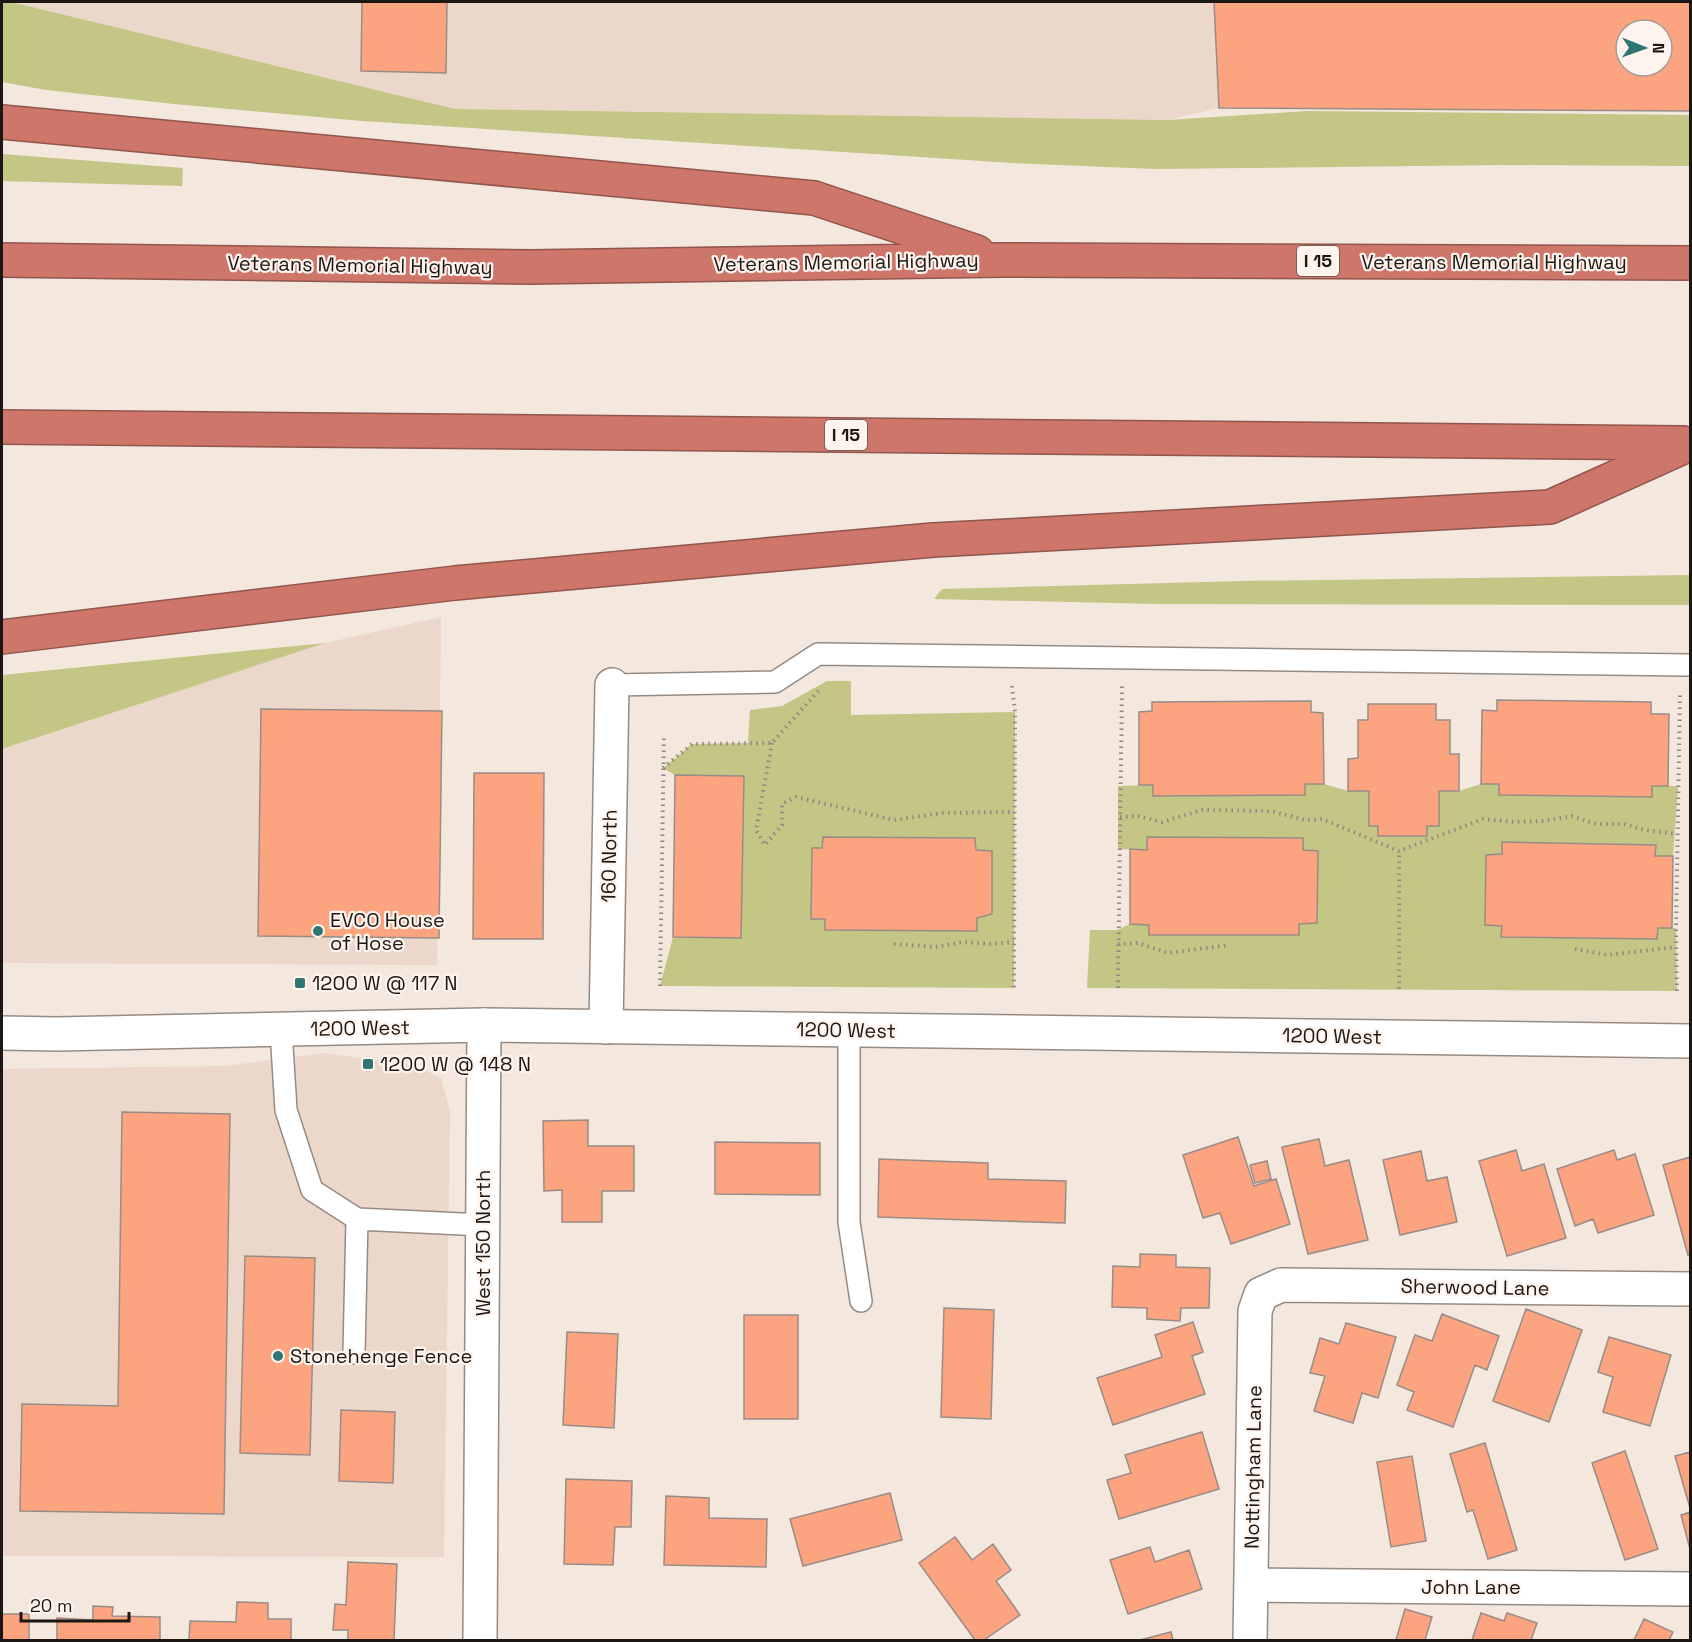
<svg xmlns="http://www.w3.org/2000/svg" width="1692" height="1642" font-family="'Space Grotesk',sans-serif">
<rect width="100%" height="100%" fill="#f3e7de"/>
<path fill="#ebd8cb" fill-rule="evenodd" d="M11 2H1690V111L1219 108 1168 120 454 109ZM1626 30H1662V66H1626Z
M441 617 437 965 2 963V749L325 643Z
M324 1053 414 1065 441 1078 450 1111 444 1557 2 1556V1069L225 1066Z"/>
<path fill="#c3c685" d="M2 2H11L455 109 1168 120 1307 111 1690 115V166L1501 165 1155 169 1013 163 362 121 174 104 46 90 2 82Z
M2 154 183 168 182 186 2 181Z
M1690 575V605L1157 604 934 599 942 589 1242 581Z
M325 643 2 749V675Z
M827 681H851V715L1015 712 1014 988 660 986 673 937 741 938 744 776 675 775 663 768 692 744 748 743 750 710 782 706Z
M1305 784H1324L1348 791H1369V826H1378L1379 836H1427V826L1439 825V791H1459L1481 784H1499L1500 795 1652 797V786H1678L1673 856H1655V845L1503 842 1502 854 1486 855 1485 925 1502 926V937L1657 939 1658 928H1676L1677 991 1087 988 1090 930H1117L1130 924 1149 925V935H1298L1299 924 1317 923 1318 851 1303 850V838L1147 837V850L1118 849V786L1153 785 1305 795Z"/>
<path fill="#fba47f" stroke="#998c87" stroke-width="1.5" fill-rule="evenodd" d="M362 2H447L446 73 361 71Z
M1214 2H1690V111L1219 108ZM1626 30H1662V66H1626Z
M1497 700 1651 702V714H1669L1668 786H1652V797L1499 795V784H1481L1482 710 1497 711Z
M1311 701V712L1323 713 1324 784H1305V795L1153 796V785H1139V712L1152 711V702Z
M1368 704H1436V720H1450V754H1459V791H1439V826H1427V836H1378V826H1369V791H1348V759L1358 758V720H1368Z
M261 709 442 711 439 938 258 936Z
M474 773H544L543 939H473Z
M675 775 744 776 741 938 673 937Z
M823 837 975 838 976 850 992 851V914L977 918V931L825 930V919H811L812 848H822Z
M1147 837 1303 838V850L1318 851 1317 923 1299 924V935H1149V925L1130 924V849L1147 850Z
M1502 842 1656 845 1655 856H1673L1672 928H1658L1657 939 1501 937 1502 926 1485 925 1486 855 1502 854Z
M122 1112 230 1114 224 1514 20 1511 22 1404 118 1406Z
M588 1120V1146H634V1191H602V1222H562V1190L544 1191 543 1121Z
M1238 1137 1254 1186 1276 1179 1290 1224 1231 1244 1220 1213 1203 1218 1183 1155Z
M1319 1139 1325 1166 1349 1160 1368 1240 1308 1254 1282 1147Z
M715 1142 820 1143V1195L715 1194Z
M1516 1150 1522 1171 1544 1164 1566 1238 1507 1256 1479 1161Z
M1614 1150 1617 1160 1635 1154 1654 1215 1598 1233 1593 1219 1575 1226 1557 1169Z
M1421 1151 1427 1181 1447 1177 1457 1222 1400 1235 1383 1160Z
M1690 1157V1254L1688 1255 1663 1165Z
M879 1159 988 1163V1179L1066 1181 1065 1223 878 1217Z
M1267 1161 1271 1179 1255 1183 1250 1165Z
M1140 1254 1176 1255V1267L1210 1268 1209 1308H1181L1180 1321 1147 1319V1308L1112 1307 1113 1266 1140 1267Z
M245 1256 315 1258 310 1455 240 1453Z
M944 1308 994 1310 991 1419 941 1417Z
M1526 1309 1582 1330 1549 1422 1493 1401Z
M1442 1314 1499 1336 1487 1370 1475 1365 1453 1427 1407 1410 1414 1392 1397 1385 1415 1335 1432 1341Z
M744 1315H798V1419H744Z
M1193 1322 1203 1352 1192 1356 1205 1394 1113 1425 1097 1378 1162 1357 1155 1335Z
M1346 1323 1396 1337 1378 1398 1362 1393 1353 1423 1314 1411 1325 1376 1310 1373 1320 1338 1339 1344Z
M567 1332 618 1334 614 1428 563 1425Z
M1609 1337 1671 1355 1650 1426 1603 1412 1613 1377 1598 1372Z
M341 1410 395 1412 393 1483 339 1481Z
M1202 1432 1219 1489 1119 1519 1107 1480 1131 1473 1125 1455Z
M1485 1443 1517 1550 1488 1559 1473 1510 1467 1512 1450 1454Z
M1625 1451 1658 1549 1625 1560 1592 1463Z
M1690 1452V1508L1675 1456Z
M1412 1456 1426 1541 1391 1547 1377 1462Z
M566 1479 632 1481 631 1527H615L613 1565 564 1564Z
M890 1493 902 1540 803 1566 790 1519Z
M666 1496 709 1498V1518L767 1519 766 1567 664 1565Z
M1690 1512V1549L1681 1515Z
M955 1537 972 1560 993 1544 1011 1570 996 1581 1020 1615 984 1640H975L919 1563Z
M1150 1547 1155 1562 1189 1550 1202 1589 1128 1614 1110 1560Z
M348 1562 397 1564 394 1640H348V1630H333L335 1604 346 1605Z
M237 1602 268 1603V1619H291V1640H189L190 1621 236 1622Z
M93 1606 113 1607 112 1616 160 1617V1640H57V1618L93 1620Z
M1405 1609 1432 1617 1425 1640H1428H1396Z
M1481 1613 1504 1621 1507 1613 1537 1623 1531 1640H1472Z
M2 1614H29V1640H2Z
M1644 1619 1673 1632 1669 1640H1634Z
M1171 1632 1173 1640H1140Z"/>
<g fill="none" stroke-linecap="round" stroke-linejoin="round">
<g stroke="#968b83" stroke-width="24">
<path id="service" d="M612 685 775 682 818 654 1690 665
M281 1030 286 1110 312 1190 357 1219 483 1225
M849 1030V1222L861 1301
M354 1353 357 1219"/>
</g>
<g stroke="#968b83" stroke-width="36">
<path id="minor" d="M606 1027 612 685
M1251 1585 1690 1589
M480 1640 484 1025
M1250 1640 1255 1311 1261 1294 1281 1285 1690 1289"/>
</g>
<g stroke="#968b83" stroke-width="36">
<path id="tertiary" d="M2 1033 57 1034 484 1025 1690 1041"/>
</g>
<g stroke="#90554c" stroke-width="36">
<path id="motorway" d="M2 122 814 198 977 252
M2 260 531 267 1002 260 1690 263
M2 427 1683 443
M2 637 455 583 933 540 1550 507 1690 444"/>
</g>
<path stroke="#918882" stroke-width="4" stroke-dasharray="1.5 4.5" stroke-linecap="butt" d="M1012 686 1015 712 1014 988
M772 743 756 830 765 845 782 825V804L796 797 894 820 943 813 1014 812
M663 768 692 744 772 743 819 690
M1120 817 1138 816 1162 822 1202 810 1271 811 1306 820 1322 819 1399 851 1483 819 1514 822 1544 821 1572 816 1596 824H1624L1645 830 1677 834
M894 944 935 947 963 942 991 944 1014 942
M1118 944 1138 943 1168 953 1229 945
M1575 949 1608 955 1676 947
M660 986 664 735
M1118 988 1122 686
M1399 989V851
M1677 991 1676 928 1680 694"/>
<use href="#service" stroke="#fff" stroke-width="21"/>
<use href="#minor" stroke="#fff" stroke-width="33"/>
<use href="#tertiary" stroke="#fff" stroke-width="33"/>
<use href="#motorway" stroke="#cf766a" stroke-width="33"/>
</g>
<g fill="#2d7673" stroke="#fef4ed" stroke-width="2">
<circle cx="318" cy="931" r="6"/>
<rect x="294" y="977" width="12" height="12" rx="3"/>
<rect x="362" y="1058" width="12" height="12" rx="3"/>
<circle cx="278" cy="1356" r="6"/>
</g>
<g text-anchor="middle" stroke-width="4.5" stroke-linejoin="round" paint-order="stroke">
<g fill="#fef4ed" stroke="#5f5955" stroke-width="1.5">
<rect x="1297" y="246" width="42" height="30" rx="4.5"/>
<rect x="825" y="420" width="42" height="30" rx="4.5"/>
</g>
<g font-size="18" font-weight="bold" fill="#1b1714">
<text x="1318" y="267">I 15</text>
<text x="846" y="441">I 15</text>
</g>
<g font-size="20" fill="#1b1714" stroke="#fef4ed">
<text transform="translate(846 262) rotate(-1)" y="7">Veterans Memorial Highway</text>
<text x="1494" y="269">Veterans Memorial Highway</text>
<text transform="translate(360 265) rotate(1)" y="7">Veterans Memorial Highway</text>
<text transform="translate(609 856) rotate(-89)" y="7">160 North</text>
<text transform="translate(360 1028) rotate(-1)" y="7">1200 West</text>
<text transform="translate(846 1030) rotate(1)" y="7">1200 West</text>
<text transform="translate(1332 1036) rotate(1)" y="7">1200 West</text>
<text transform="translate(483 1243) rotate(-90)" y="7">West 150 North</text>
<text transform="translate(1475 1287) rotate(1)" y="7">Sherwood Lane</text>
<text transform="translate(1253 1467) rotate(-89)" y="7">Nottingham Lane</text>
<text x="1471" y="1594">John Lane</text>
</g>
<g font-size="20" fill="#1b1714" stroke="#fef4ed" text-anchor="start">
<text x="330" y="927">EVCO House<tspan x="330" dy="23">of Hose</tspan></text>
<text x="312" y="990">1200 W @ 117 N</text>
<text x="380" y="1071">1200 W @ 148 N</text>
<text x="290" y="1363">Stonehenge Fence</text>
</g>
</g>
<rect width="1692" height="1642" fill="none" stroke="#1b1714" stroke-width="6"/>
<g transform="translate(1644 48) rotate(91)"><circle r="28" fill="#fef4ed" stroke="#a39c96" stroke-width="1.5"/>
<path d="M0-4.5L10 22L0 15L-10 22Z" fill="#2d7673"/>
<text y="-9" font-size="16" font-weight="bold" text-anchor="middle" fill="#1b1714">N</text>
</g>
<path d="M21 1612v9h108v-9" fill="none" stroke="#1b1714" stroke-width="3"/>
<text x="30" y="1612" font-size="18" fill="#1b1714" stroke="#fef4ed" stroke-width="4.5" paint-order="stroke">20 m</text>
</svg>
